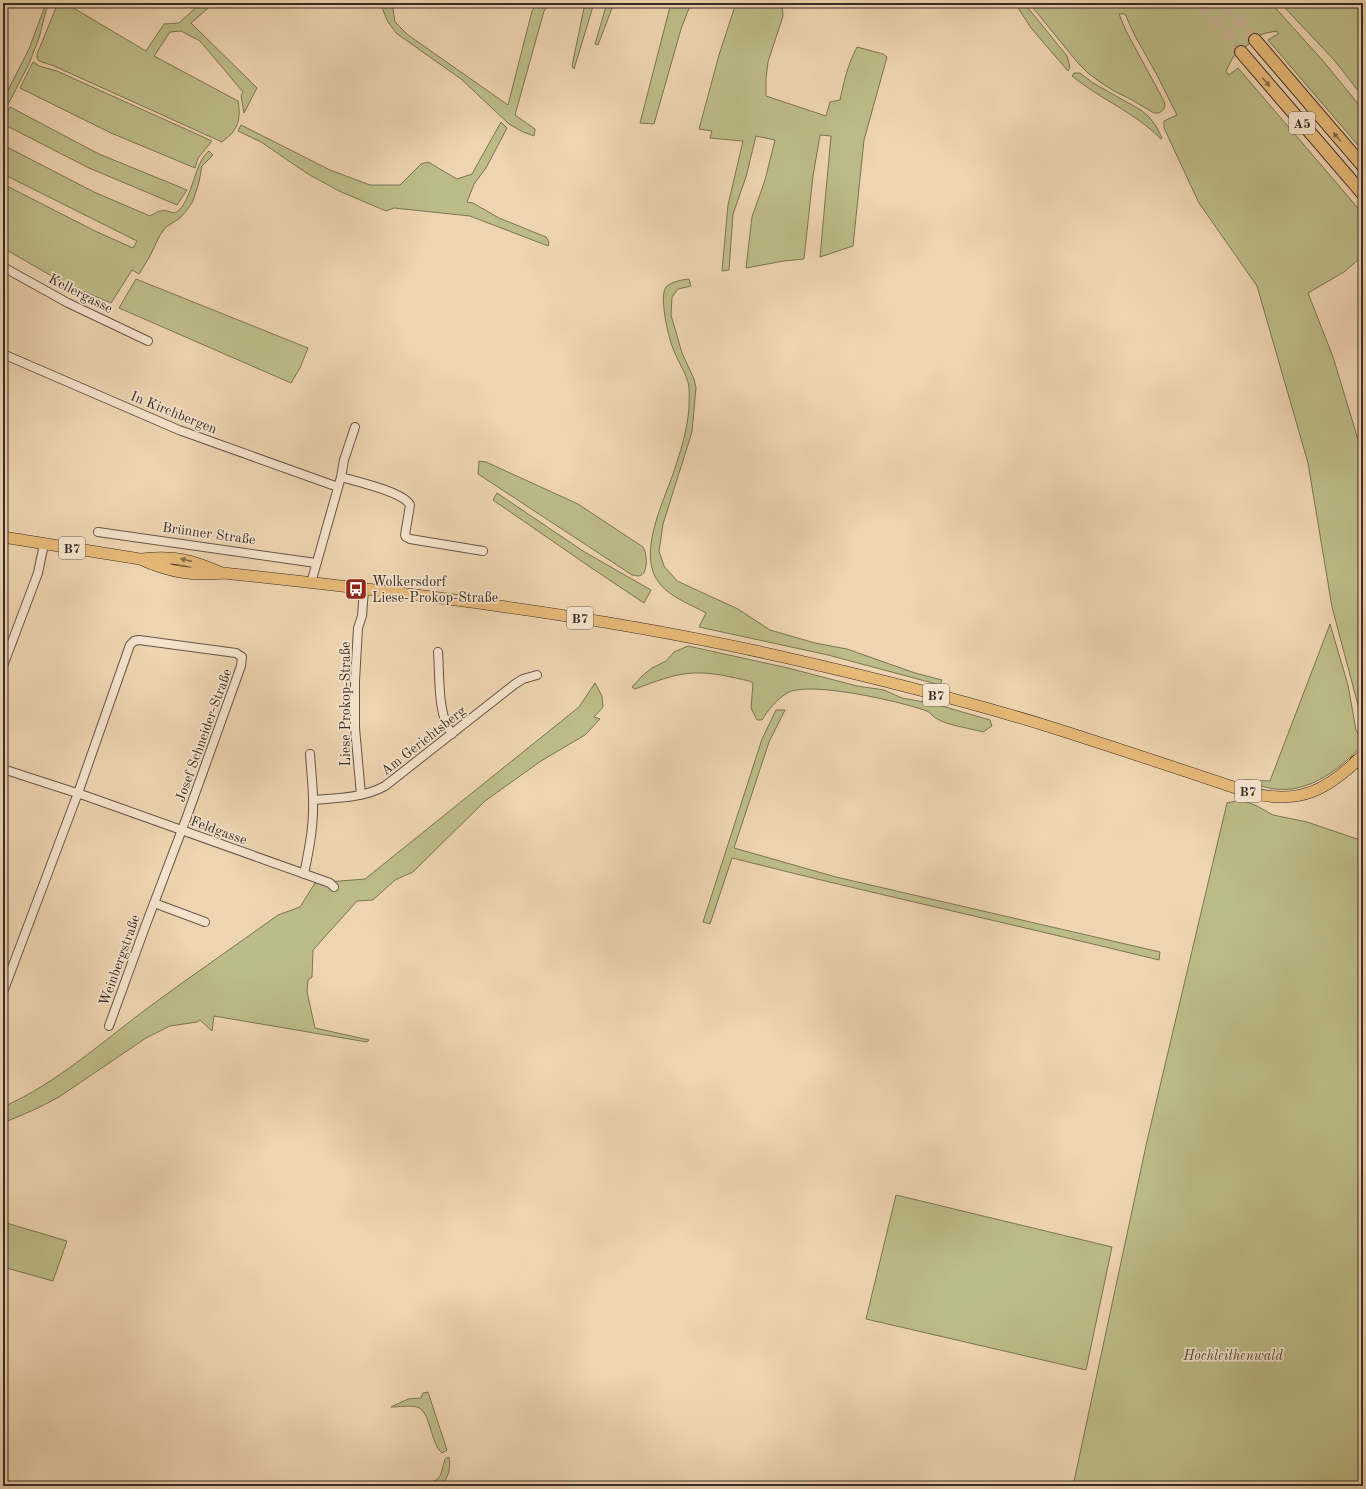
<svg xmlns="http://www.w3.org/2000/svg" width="1366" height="1489" font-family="'Old Standard TT',serif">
<rect width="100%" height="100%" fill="#eed4b0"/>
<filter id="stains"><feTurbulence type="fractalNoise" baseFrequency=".005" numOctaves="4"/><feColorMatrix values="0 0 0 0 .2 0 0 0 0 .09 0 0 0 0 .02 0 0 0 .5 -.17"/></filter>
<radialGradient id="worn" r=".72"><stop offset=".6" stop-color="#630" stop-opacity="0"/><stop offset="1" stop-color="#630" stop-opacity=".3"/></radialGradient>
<path fill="#bcbc88" stroke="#7a7456" d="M46 3H48L39 38 28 66 3 114V100L29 49Z
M58 3H65L146 51 164 24 179 23 201 3H214L191 23 257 88 244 113 241 96 243 92 200 41 181 31 170 32 154 56 238 101C240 110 240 123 234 130 232 135 226 138 222 142L54 66 39 61 37 58V54Z
M380 3H392L395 22 408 35 508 105 532 11 538 3H550L544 11 515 115 535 129 534 136 523 132 509 124 461 79 396 33 388 22Z
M585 3H594L574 69 572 66Z
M607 3H614L598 45 595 44Z
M671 3H691L681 29 654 124 640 123Z
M736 3H782L783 16 768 62 766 79V96L826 116 830 102 840 100C844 81 848 64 857 47L883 54 887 57 864 140 853 246 820 257 831 136 820 135 813 176 804 259 784 261 746 268 752 217 765 180 775 140 756 136 746 177 733 214 729 270 722 271 728 205 743 141 710 138 712 131 699 129 719 55Z
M1015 3H1024L1067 56 1070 67 1068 71 1031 28Z
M1029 3H1271L1324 62 1363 110V151L1268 40 1278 34 1277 31 1266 33 1260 35 1233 57 1226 71 1229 75 1238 68 1363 214V265L1358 260 1344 272 1308 293 1333 357 1363 456V724L1332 607 1308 463 1257 286 1199 203 1164 128V121L1177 115 1157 75 1134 34 1125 14H1119L1126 31 1164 101 1165 106 1163 110 1159 113H1154L1132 100 1114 91 1100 82 1088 73 1078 63Z
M1285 3H1363V97L1335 61 1285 8Z
M33 62 39 66 57 71 212 141 198 158 195 168 111 133 20 88Z
M1074 73H1080L1093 83 1141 110 1149 117 1156 126 1162 138 1161 139C1136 113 1100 99 1072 76Z
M10 107 99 154 187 190 177 205 89 168 3 124Z
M501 122 507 128 486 168 474 184 467 202 473 203 499 218 546 237 549 242 548 246 470 216 394 208 386 211 339 191 308 174 261 142 238 131 241 125 330 170 370 185H400L421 164 428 162 457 179 472 174Z
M3 145 94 192 150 216C160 210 163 209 174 213 189 209 194 170 203 158 204 155 207 153 209 151L213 155 202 166 199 182 193 201 187 210 180 218 166 227 160 235 149 258 139 274 132 270 111 303 64 283 3 248V184L95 231 133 248 137 241 3 174Z
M136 279 308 348 300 368 291 383 119 308Z
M689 279 691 286 678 289 672 297 671 315 682 353 694 379 696 388 692 432 663 524 659 551 664 566 677 581 738 609 770 630 815 643 847 649 915 673 942 680 940 685 828 655 699 627 706 613C692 605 670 597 660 584 636 556 663 503 673 474 680 453 688 429 689 406 689 398 690 390 688 382 684 369 676 358 672 346 668 335 659 296 666 287 672 281 682 280 689 279Z
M479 461 486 462 578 504 643 547C647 553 649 574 639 576 636 576 634 575 632 575L478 474Z
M497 493 583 551 651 590 644 603 593 569 493 500Z
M1330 624 1348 685 1356 730 1363 741V744C1339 771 1303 798 1265 787 1258 786 1251 783 1244 780L1270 781Z
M688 646 788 668 857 686 884 690 902 698 935 704 990 720 992 726 983 732C969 728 951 726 939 720 934 718 931 713 927 711 903 702 808 680 787 693 776 700 768 710 762 720H757L751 708 753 683 749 681C731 677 712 672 693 673 673 674 654 682 635 689L632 687 642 676 652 668 666 661 674 652Z
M595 683 602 696 603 707 594 717 600 719 585 735 541 761 485 801 413 872 395 880 373 900 357 901 313 950 312 977 308 980 307 992 315 1028 369 1040 367 1042 214 1016 212 1031 200 1020 197 1022 170 1026 146 1038 59 1097 38 1108 3 1123V1107C57 1083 102 1042 149 1007 191 976 235 946 278 915L300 907 315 883 365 879 579 707Z
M776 710H785L769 742 734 848 836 877 1160 952 1159 960C1017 925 874 894 732 858L710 924 703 922 762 739Z
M1241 800 1257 806 1273 815 1307 822 1363 841V1486H1073L1147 1141 1227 803Z
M896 1195 1112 1247 1086 1370 866 1319Z
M3 1222 67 1241 53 1281 3 1267Z
M428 1392 447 1450 442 1453C430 1443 431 1411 417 1407 409 1405 399 1407 391 1407L408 1399 421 1398 423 1393Z
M449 1457C451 1466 449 1480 440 1485 436 1487 428 1486 423 1486 444 1477 439 1479 445 1459Z"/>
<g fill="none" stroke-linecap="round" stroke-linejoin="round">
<path stroke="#c9b294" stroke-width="12" stroke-dasharray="12 6" stroke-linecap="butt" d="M1201 3 1241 52
M1224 3 1255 40"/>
<g stroke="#655548" stroke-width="10">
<path id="minor" d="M3 267 68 303 148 341
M3 354 179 430 338 487
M341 477C355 481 404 492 410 505L405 535 406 537 410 539 483 551
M98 532 316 563
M311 583 341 477 344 460 355 427
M438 652C440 676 437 715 452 734
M3 666 38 573 44 544
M3 769 86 796 330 883 334 887
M361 795 355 728V681L358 628 362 616 364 590
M313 800C338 798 363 798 385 786L515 684 523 679 537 675
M304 874C309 850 314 825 313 800 313 785 311 770 310 754
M154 903 205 922
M3 992 78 793 130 645 134 641 139 640 236 653 242 657 241 666 186 819 145 927 109 1026"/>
</g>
<g stroke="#372b25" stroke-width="12">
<path id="major" d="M3 537 140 559C169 572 191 576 223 573 411 593 599 615 783 657 871 677 959 699 1044 725 1114 747 1182 770 1251 793 1300 805 1328 790 1363 755
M142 559C175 555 192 560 222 573"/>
</g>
<g stroke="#372b25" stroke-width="14">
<path id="highway" d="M1255 40 1363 166
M1241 52 1363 194
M1356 762 1363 759"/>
</g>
<use href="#minor" stroke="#f4e3cc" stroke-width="8"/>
<use href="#major" stroke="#e7ba78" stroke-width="11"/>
<use href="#highway" stroke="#e7ba78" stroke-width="12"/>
</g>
<defs><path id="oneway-solid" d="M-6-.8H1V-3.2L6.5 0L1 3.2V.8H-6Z"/></defs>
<g fill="#866b4a">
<use href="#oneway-solid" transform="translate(1266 82) rotate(50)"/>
<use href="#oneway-solid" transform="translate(1337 137) rotate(-131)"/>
<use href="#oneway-solid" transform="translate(186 560) rotate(-167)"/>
</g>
<defs>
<g id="bus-square" transform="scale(1.15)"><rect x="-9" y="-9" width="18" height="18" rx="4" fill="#8f2418" stroke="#f4e3cc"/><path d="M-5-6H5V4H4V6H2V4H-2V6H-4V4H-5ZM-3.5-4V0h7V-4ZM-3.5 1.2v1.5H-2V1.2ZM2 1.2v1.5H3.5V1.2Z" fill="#fff"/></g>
</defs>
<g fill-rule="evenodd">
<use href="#bus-square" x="356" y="589"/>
</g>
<g text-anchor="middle" stroke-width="3.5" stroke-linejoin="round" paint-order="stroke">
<g fill="#f4e3cc" stroke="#706257" stroke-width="1">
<rect x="1289" y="112" width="26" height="22" rx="3"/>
<rect x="59" y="537" width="26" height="22" rx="3"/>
<rect x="567" y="607" width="26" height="22" rx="3"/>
<rect x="923" y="684" width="26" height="22" rx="3"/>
<rect x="1235" y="780" width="26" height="22" rx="3"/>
</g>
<g font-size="13" font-weight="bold" fill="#372b25">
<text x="1302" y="128">A5</text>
<text x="72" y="553">B7</text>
<text x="580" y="623">B7</text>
<text x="936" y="700">B7</text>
<text x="1248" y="796">B7</text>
</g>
<g font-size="14" fill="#372b25" stroke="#f4e3cc">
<text transform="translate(81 293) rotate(27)" y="5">Kellergasse</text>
<text transform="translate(174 412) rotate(22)" y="5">In Kirchbergen</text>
<text transform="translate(209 533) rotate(8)" y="5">Brünner Straße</text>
<text transform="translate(345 704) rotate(-90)" y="5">Liese Prokop-Straße</text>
<text transform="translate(203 735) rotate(-70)" y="5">Josef Schneider-Straße</text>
<text transform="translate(423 740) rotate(-38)" y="5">Am Gerichtsberg</text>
<text transform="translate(219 830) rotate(20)" y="5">Feldgasse</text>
<text transform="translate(119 960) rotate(-70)" y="5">Weinbergstraße</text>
</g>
<g font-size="14" fill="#372b25" stroke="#f4e3cc" text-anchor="start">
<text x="372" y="586">Wolkersdorf<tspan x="372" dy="16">Liese-Prokop-Straße</tspan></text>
</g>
<g font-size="14" font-style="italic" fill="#524839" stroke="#f4e3cc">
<text x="1233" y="1360">Hochleithenwald</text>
</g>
</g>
<rect width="1366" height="1489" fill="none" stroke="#eed4b0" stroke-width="16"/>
<rect x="4" y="4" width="1358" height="1481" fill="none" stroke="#372b25" stroke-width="2"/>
<rect x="8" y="8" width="1350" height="1473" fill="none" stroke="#372b25"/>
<rect width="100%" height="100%" filter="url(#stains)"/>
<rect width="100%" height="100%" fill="url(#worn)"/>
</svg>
